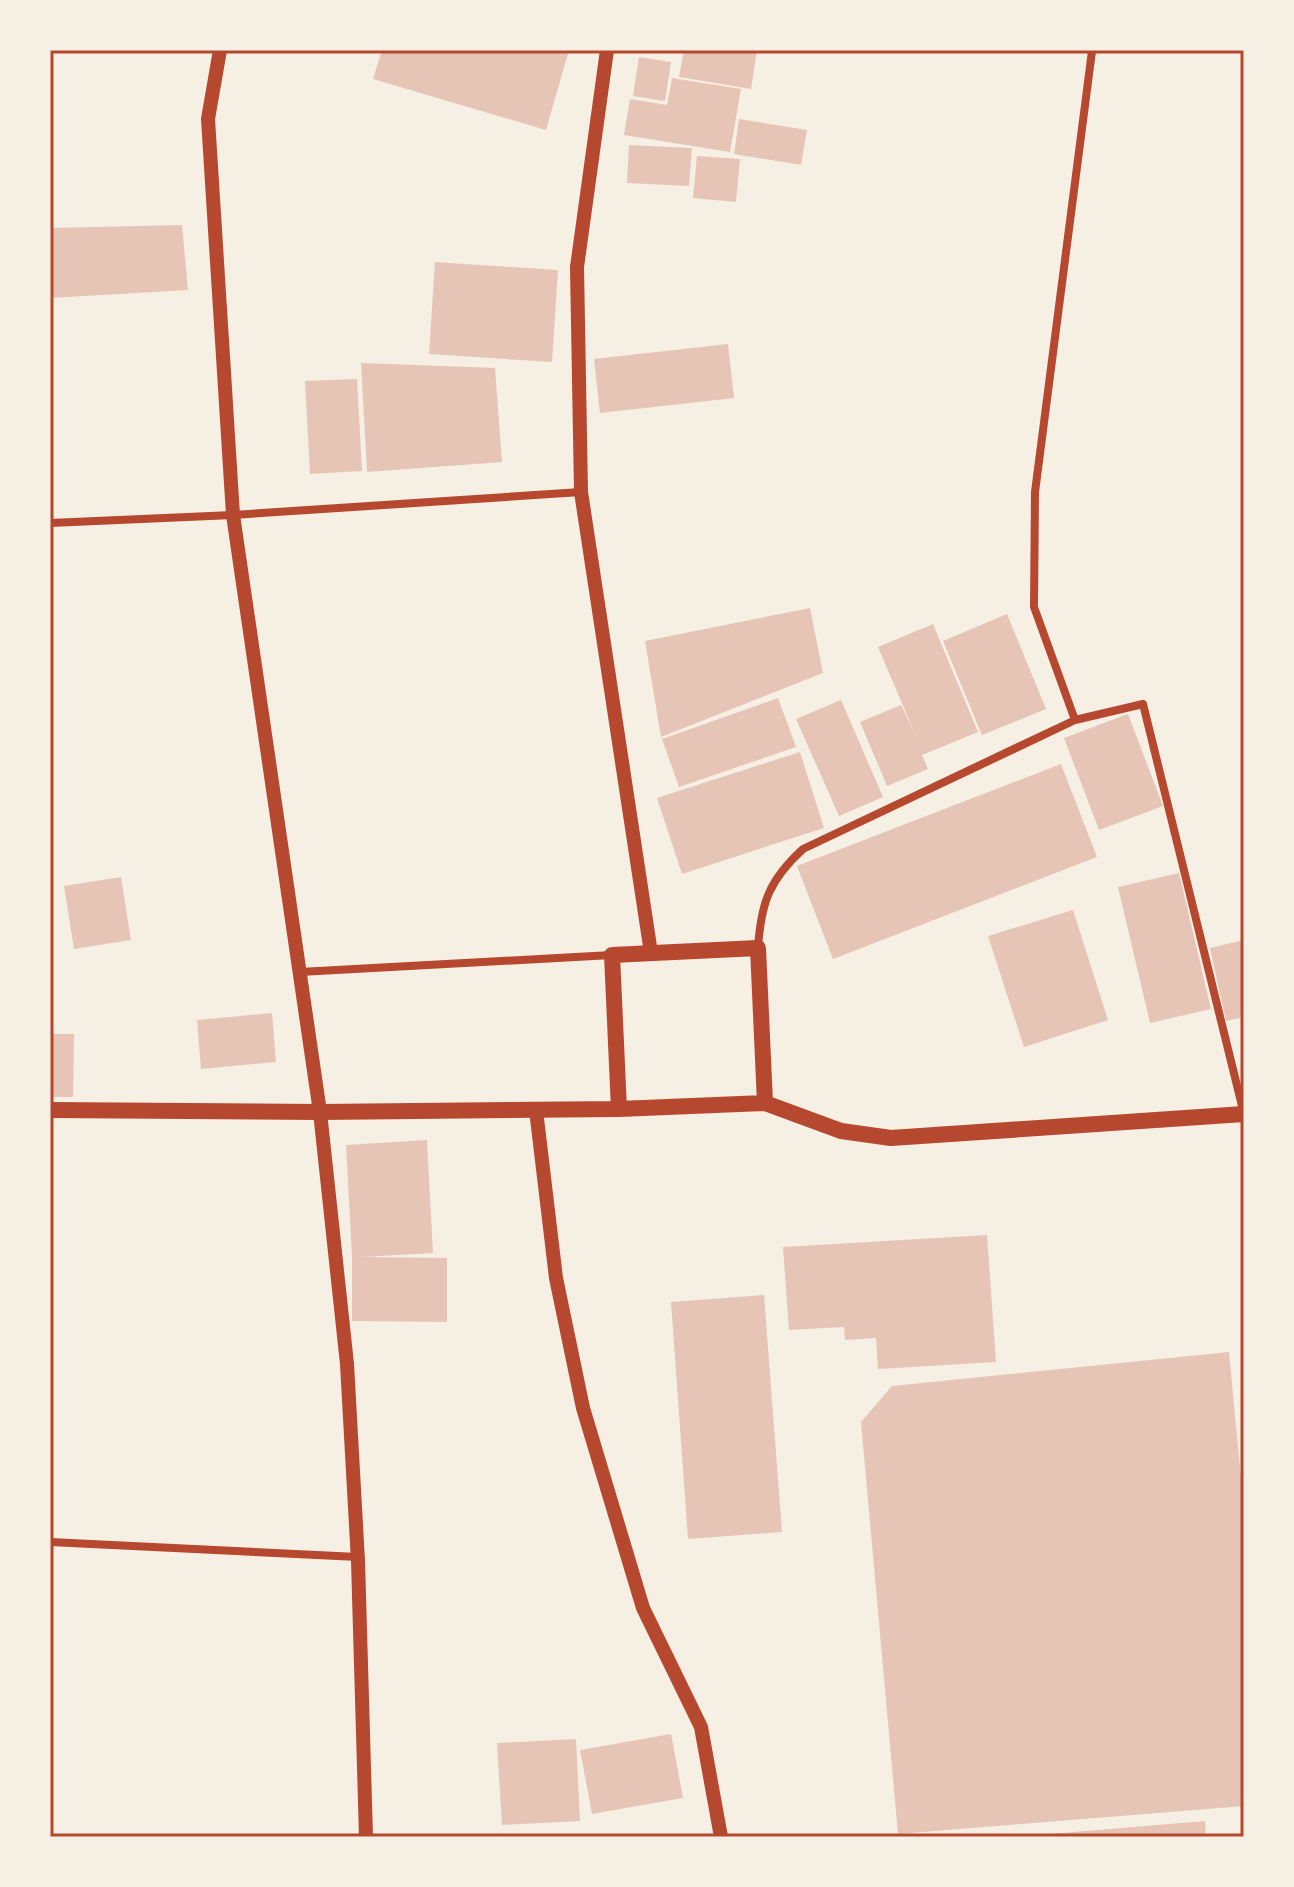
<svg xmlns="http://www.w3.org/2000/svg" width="1294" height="1887" font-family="Helvetica,sans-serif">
<rect width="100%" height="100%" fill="#f6efe4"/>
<path fill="#e6c5b7" d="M382 50H569L546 130 373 79Z
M684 50H757L751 89 679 77Z
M639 57 671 62 665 101 633 96Z
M672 78 741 89 730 152 624 135 630 99 667 105Z
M739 119 807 130 801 165 734 154Z
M629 145 692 148 689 186 627 183Z
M697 156 740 159 736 202 693 198Z
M182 225 188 290 50 298V228Z
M435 262 558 270 552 362 429 354Z
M728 344 734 398 600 413 594 359Z
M361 363 495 368 502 462 367 472Z
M357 379 362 471 310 474 305 381Z
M810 608 823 673 661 737 645 641Z
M1007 614 1046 709 982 735 943 641Z
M933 624 978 732 922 755 928 769 887 786 860 722 901 705 915 734 878 647Z
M778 698 796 747 679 787 662 739Z
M841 700 883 797 839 816 796 719Z
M1128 714 1163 806 1099 830 1064 738Z
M800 752 824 828 682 874 657 798Z
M1061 764 1097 857 833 959 797 866Z
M1179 873 1211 1009 1150 1023 1118 887Z
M121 877 131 940 74 949 64 886Z
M1073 910 1108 1020 1024 1047 988 936Z
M1244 940V1017L1226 1021 1210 948Z
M272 1013 276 1062 201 1069 197 1020Z
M50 1034H74L73 1097H50Z
M427 1140 433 1253 363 1257 447 1258V1322L352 1321V1257L346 1145Z
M987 1235 996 1362 878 1369 876 1338 845 1340 844 1327 789 1330 783 1247Z
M764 1295 782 1532 688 1539 671 1302Z
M1229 1352 1244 1510V1806L898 1834 861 1422 892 1386Z
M671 1734 683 1798 592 1814 580 1750Z
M576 1739 580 1821 502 1825 497 1743Z
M1205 1821 1206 1837H1038L1037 1835Z"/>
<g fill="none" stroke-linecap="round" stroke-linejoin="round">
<path stroke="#b5482f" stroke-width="8" d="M50 523 233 515 581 492
M1075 720 1034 607 1035 492 1092 51 1090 50
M758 948C761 903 769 880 803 849L1075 720 1143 704 1244 1114
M300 972 612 955
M50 1542 358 1557"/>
<path stroke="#b5482f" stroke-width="14" d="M220 50 208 119 233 515 320 1112 347 1364 358 1561 366 1837
M607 50 577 267 581 492 651 953
M536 1110 556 1278 583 1408 643 1608 701 1727 721 1837"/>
<path stroke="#b5482f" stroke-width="16" d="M619 1109 612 955 758 948 765 1103
M50 1110 320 1112 619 1109 765 1103 841 1131 891 1138 1244 1114"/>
</g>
<rect width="1294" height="1887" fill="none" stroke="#f6efe4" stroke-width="104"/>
<rect x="52" y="52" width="1190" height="1783" fill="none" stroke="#b5482f" stroke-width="3"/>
</svg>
